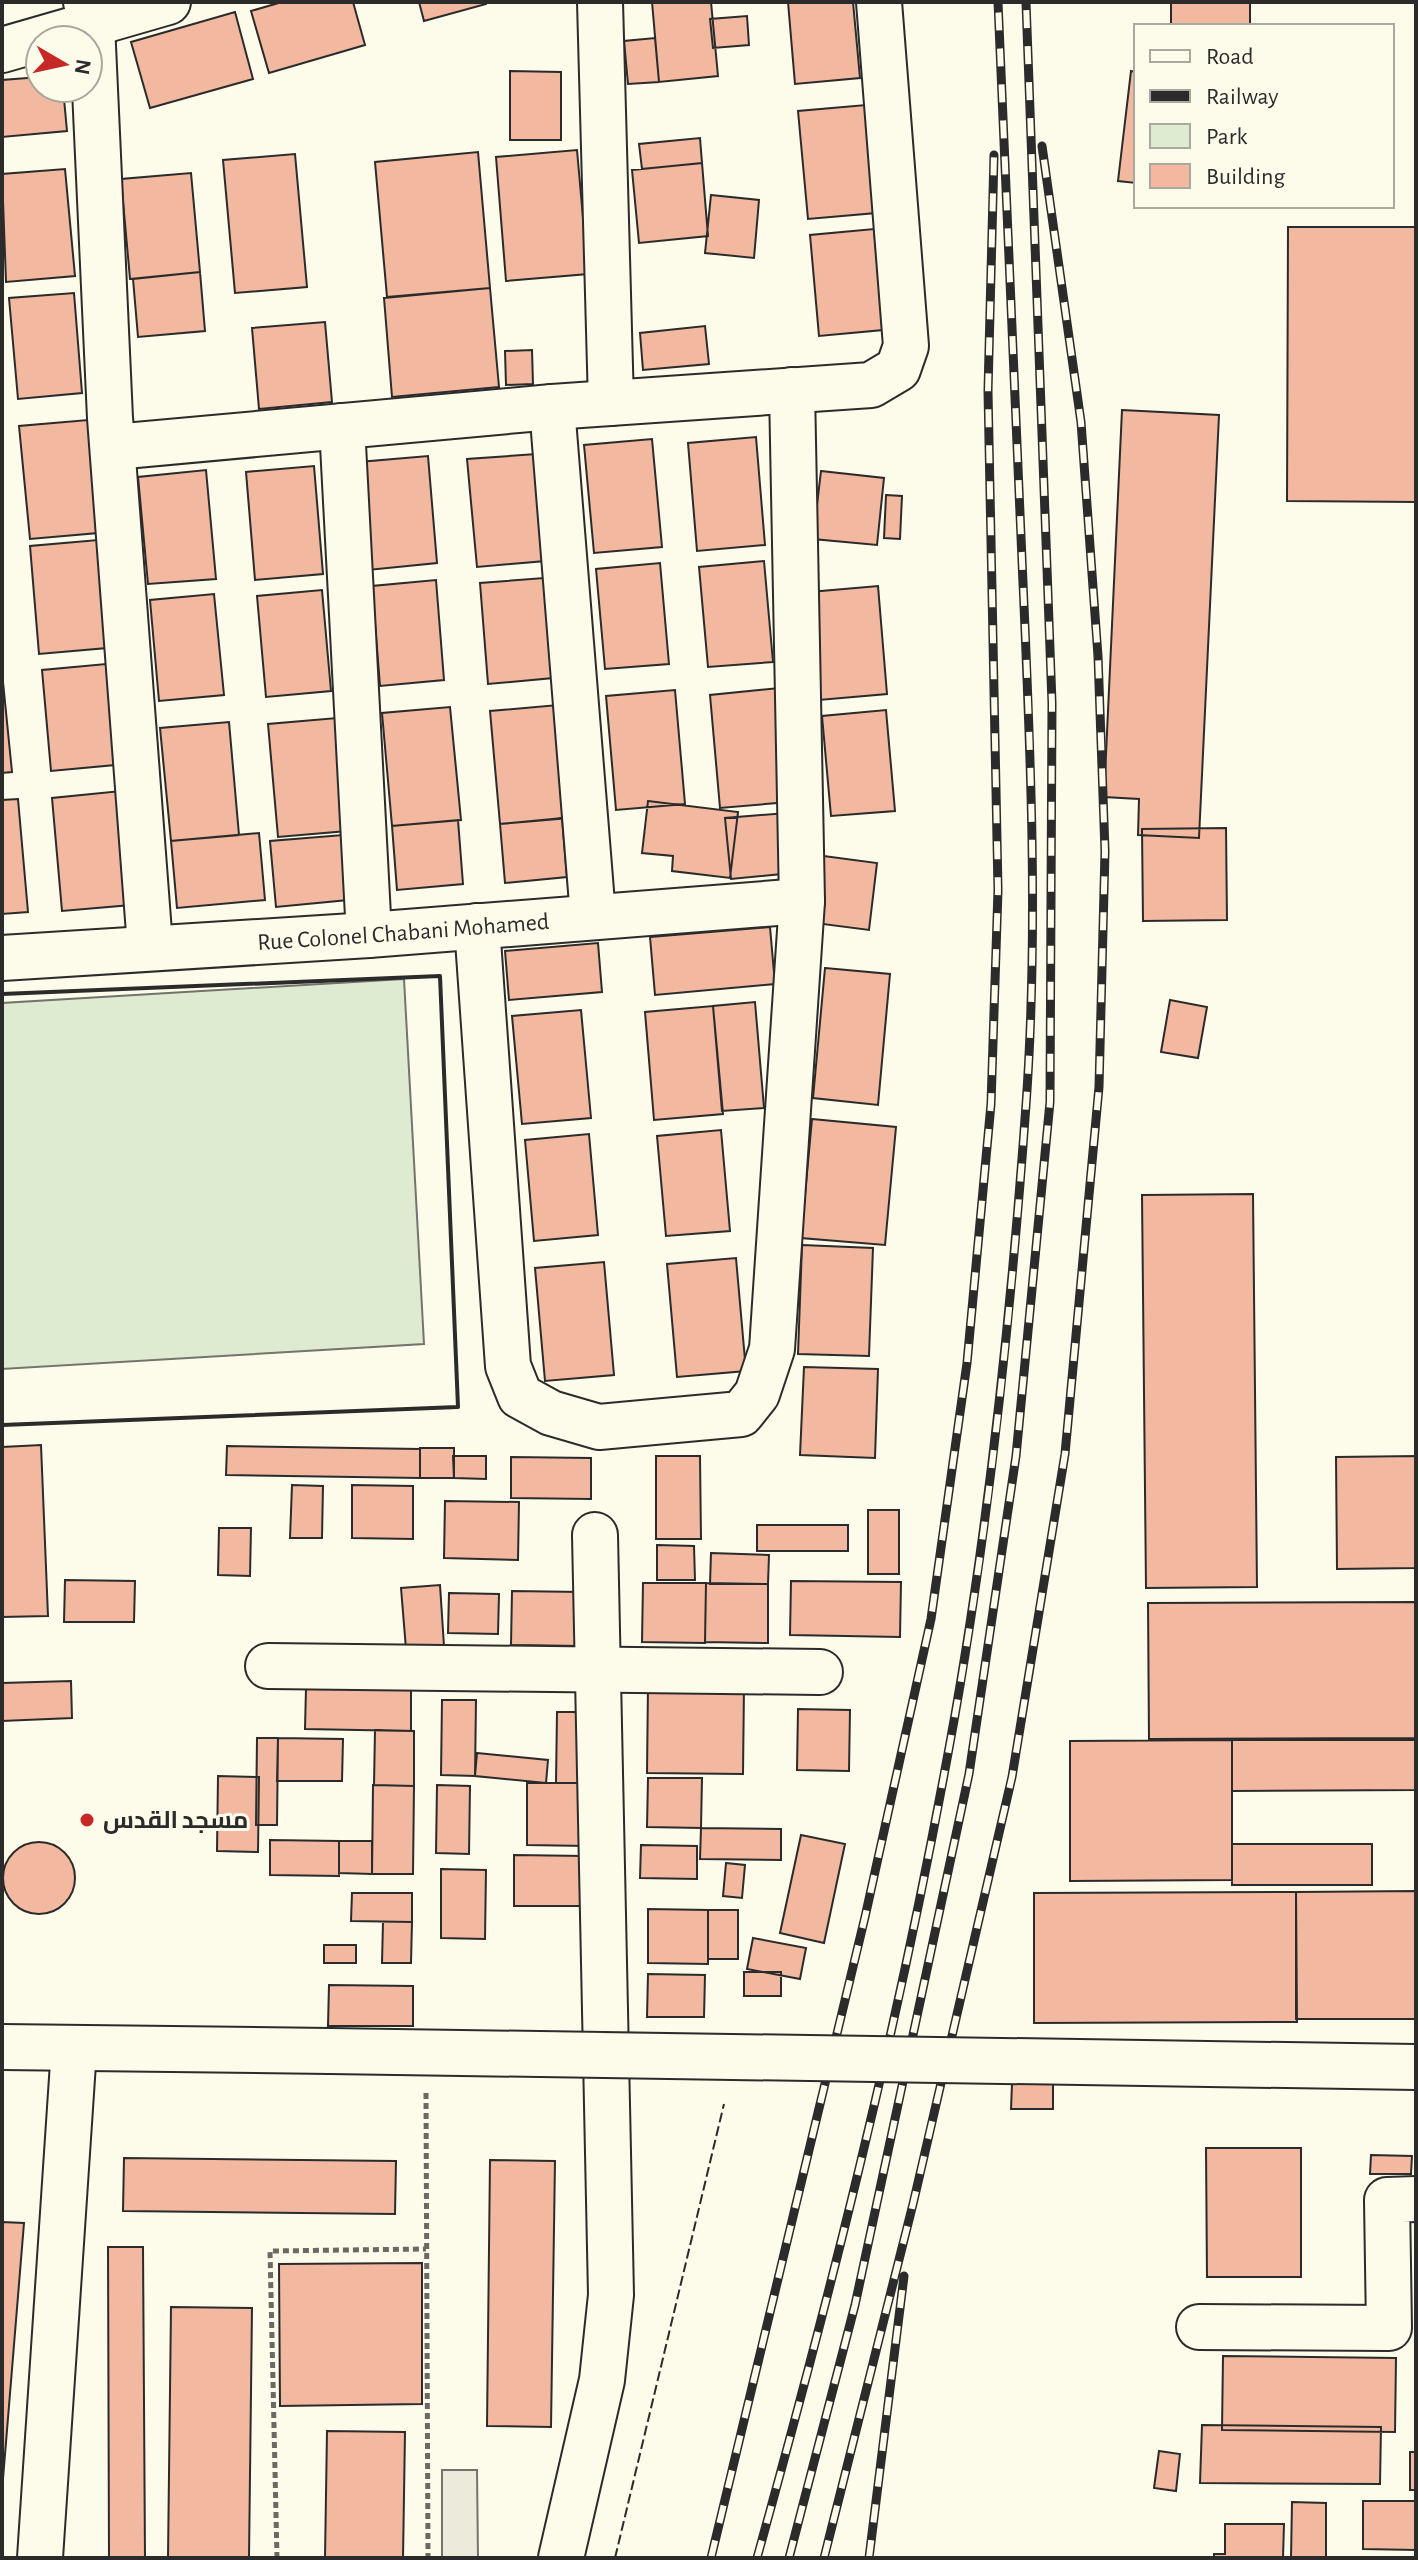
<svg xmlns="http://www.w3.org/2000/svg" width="1418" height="2560" font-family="'Alegreya Sans',Cairo,sans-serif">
<rect width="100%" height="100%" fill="#fdfbea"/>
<path fill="#deebd1" stroke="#74746e" stroke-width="2" d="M404 979 424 1344 2 1369V1003Z"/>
<path fill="#eceadb" stroke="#74746e" stroke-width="2" d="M442 2470H477L478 2558H442Z"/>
<path fill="#f2b8a0" stroke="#2b2b2b" stroke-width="2" d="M282 2H353L365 45 269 73 251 11Z
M419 2H486V4L424 21Z
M652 2H711L718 76 659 82Z
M788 2H853L860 78 795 84Z
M1171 2H1250V26H1171Z
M235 12 253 79 150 108 131 42Z
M747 16 749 45 713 48 710 19Z
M655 38 659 82 628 84 624 41Z
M510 71 561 72V140H510Z
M1131 71 1136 72V183L1118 181Z
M40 77V88H63L67 131 2 137V80Z
M866 105 876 213 808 219 798 111Z
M700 138 702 163 642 169 639 144Z
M577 150 588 274 506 281 496 157Z
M478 152 490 288 387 297 375 162Z
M295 154 307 287 235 293 223 160Z
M702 163 708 236 639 243 632 170Z
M65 169 75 276 6 282 2 174Z
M191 173 200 272 130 279 121 179Z
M711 195 759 200 754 258 705 253Z
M1288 227H1416V502L1287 501Z
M874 229 883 330 819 336 810 235Z
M200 272 205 331 138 337 133 279Z
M490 288 499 387 392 397 384 298Z
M74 293 82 393 18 399 9 298Z
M325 322 332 402 259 409 252 328Z
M705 326 709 364 643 370 640 333Z
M532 350 533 384 506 385 505 351Z
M1122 410 1219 415 1199 838 1138 835 1139 799 1104 797Z
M88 420 98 533 30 539 19 426Z
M756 437 765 545 697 551 688 443Z
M652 439 662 547 594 553 584 445Z
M536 454 545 561 477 567 467 459Z
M428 456 437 563 368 570 359 462Z
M314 466 323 574 255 580 246 472Z
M206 470 216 579 148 584 138 477Z
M821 471 884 478 877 545 813 539Z
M886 495 902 496 900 539 884 538Z
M98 540 107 648 39 654 30 546Z
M764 561 773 662 708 667 699 567Z
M660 563 669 664 605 669 596 569Z
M544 578 553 678 488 684 480 583Z
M436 580 444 680 380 686 372 586Z
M878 586 887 694 819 700 810 592Z
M322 590 331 691 266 697 257 596Z
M214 594 224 695 159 701 150 600Z
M106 664 115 765 51 771 42 670Z
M2 672 12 772 2 773Z
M779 688 789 802 720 808 710 695Z
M675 690 685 804 616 810 606 696Z
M558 705 569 818 500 824 490 711Z
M450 707 461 820 392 826 382 713Z
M886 710 895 811 831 816 822 716Z
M337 718 347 831 278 837 268 724Z
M229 722 239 835 171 841 160 728Z
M121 791 131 905 62 911 52 798Z
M18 799 28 912 2 914V800Z
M648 801 738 812 730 878 672 871 673 856 642 853Z
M787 813 792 873 731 879 725 818Z
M562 818 567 877 505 883 500 824Z
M458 820 463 884 397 890 392 826Z
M1226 828 1227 920 1143 921 1142 829Z
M259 833 265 900 177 908 171 841Z
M343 835 348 900 276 907 270 841Z
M816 855 877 863 869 930 807 922Z
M770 927 775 984 655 995 650 937Z
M598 943 602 992 509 1000 505 951Z
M825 968 890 974 878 1105 813 1098Z
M1170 1000 1207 1007 1198 1058 1161 1052Z
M755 1002 764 1108 722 1111 713 1006Z
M713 1006 723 1114 654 1120 645 1012Z
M581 1010 591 1118 522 1124 512 1016Z
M812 1119 896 1127 885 1245 801 1238Z
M721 1130 730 1231 666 1236 657 1136Z
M589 1134 598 1235 534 1241 525 1140Z
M1253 1194 1257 1587 1146 1588 1142 1195Z
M802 1245 873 1248 869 1356 798 1354Z
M736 1258 746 1371 677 1377 667 1264Z
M604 1262 614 1375 545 1381 535 1268Z
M804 1367 878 1369 875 1458 800 1455Z
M41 1445 48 1616 2 1617V1447Z
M227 1446 420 1449V1478L226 1475Z
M420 1448H454V1478H420Z
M453 1456H486V1479L454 1478Z
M656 1456H700L701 1539H656Z
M1416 1456V1568L1337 1569 1336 1457Z
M511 1457 591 1458V1499L511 1498Z
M292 1485 323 1486 322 1538H290Z
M352 1485 413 1486V1539L352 1538Z
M445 1501 519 1502 518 1560 444 1558Z
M868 1510H899V1574H868Z
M757 1525H848V1551H757Z
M219 1528H251L250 1576 218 1575Z
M657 1545 694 1546 695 1580H657Z
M711 1553 769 1555 768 1584H710Z
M65 1580 135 1581 134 1622H64Z
M791 1581 901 1582 900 1637 790 1635Z
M643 1583H706L705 1643 642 1642Z
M706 1583 768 1584V1643L705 1642Z
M440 1585 444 1646 406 1649 401 1588Z
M512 1591 582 1592 581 1646 511 1645Z
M449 1593 499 1594 498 1634 448 1633Z
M1416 1602V1738L1149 1739 1148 1603Z
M71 1681 72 1718 2 1721V1683Z
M648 1685 744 1686 743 1774 647 1773Z
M306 1688 411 1689V1731L305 1729Z
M442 1700H476L475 1776 441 1775Z
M798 1709 850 1710 849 1771 797 1770Z
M557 1712H587V1783H556Z
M375 1730 414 1731V1786L374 1785Z
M257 1738H278L277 1825H256Z
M278 1738 343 1739 342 1781H277Z
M1232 1740H1416V1790L1232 1791Z
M1232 1740V1880L1070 1881V1741Z
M477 1753 548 1760 546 1783 475 1776Z
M218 1776 259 1777 258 1852 217 1851Z
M648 1778H702L701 1828 647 1827Z
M527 1783H587L586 1846 527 1845Z
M373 1785 414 1786 413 1874H372Z
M437 1785 470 1786 469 1854 436 1853Z
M701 1828 781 1829V1860L700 1859Z
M801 1835 845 1844 824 1943 780 1933Z
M270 1840 339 1841V1876L270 1875Z
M339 1841H372V1874L339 1873Z
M3 1878a36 36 0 1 1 72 0a36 36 0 1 1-72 0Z
M1232 1844H1372V1885H1232Z
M641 1845 697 1846V1879L640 1878Z
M514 1855 585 1856 584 1906H514Z
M726 1863 745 1865 742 1898 723 1896Z
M441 1869 486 1870 485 1939 441 1938Z
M1416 1891V2019H1296V1892Z
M1296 1892 1297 2022 1034 2023V1893Z
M352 1893H412V1922L351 1921Z
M648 1909 708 1910V1964L648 1963Z
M708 1910H738V1959H708Z
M383 1922H412L411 1963H382Z
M753 1938 806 1948 800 1979 747 1969Z
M324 1945H356V1963H324Z
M744 1972H781V1996H744Z
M648 1974 705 1975 704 2017H647Z
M329 1985 413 1986V2026H328Z
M1012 2084H1053V2109H1011Z
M1206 2148H1301V2277H1207Z
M1371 2155 1412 2156 1411 2174H1370Z
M124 2158 396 2161 395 2214 123 2211Z
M490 2160 555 2161 551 2427 487 2426Z
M2 2222 24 2223 2 2491Z
M108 2247H143L145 2558H109Z
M422 2263V2404L280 2406 279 2264Z
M171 2307 252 2308 249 2558H168Z
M1223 2356 1396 2358 1395 2432 1222 2430Z
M1202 2425 1381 2427 1380 2484 1200 2483Z
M327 2431 405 2432 403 2558H325Z
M1159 2451 1180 2454 1176 2491 1154 2488Z
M1410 2452H1416V2490H1410Z
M1363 2501H1416V2550L1363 2549Z
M1292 2502 1326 2503V2558H1291Z
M1225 2524H1284L1283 2558H1214V2554H1225Z"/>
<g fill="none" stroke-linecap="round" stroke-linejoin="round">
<g stroke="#2b2b2b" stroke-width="48">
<g id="minor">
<path d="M86 2 92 24 110 418 150 946"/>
<path d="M600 2 611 403"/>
<path d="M2 50 168 2"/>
<path d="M552 407 593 916"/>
<path d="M342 426 369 935"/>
<path d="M114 447 552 407 871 385 898 369 906 346 879 2"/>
<path d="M477 926 508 1366 520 1396 551 1413 599 1427 741 1414 757 1394 772 1349 802 901 792 390"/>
<path id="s1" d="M2 958 369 935 802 901"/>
<path d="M268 1666 820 1672"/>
<path d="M1199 2327 1389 2328 1387 2200 1416 2199"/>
<path d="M40 2558 74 2048"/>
<path d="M561 2558 602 2380 611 2295 595 1535"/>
</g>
</g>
<g stroke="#2b2b2b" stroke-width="48">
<path id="major" d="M2 2047 330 2051"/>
</g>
<path stroke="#6a6964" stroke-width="5" stroke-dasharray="6 4" stroke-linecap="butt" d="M426 2093 428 2558
M277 2558 270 2251 426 2249"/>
<use href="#minor" stroke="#fdfbea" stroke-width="44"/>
<use href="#major" stroke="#fdfbea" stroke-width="44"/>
<g stroke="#2b2b2b" stroke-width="9">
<path id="rail" d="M711 2558 865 1917 931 1619 967 1363 991 1104 998 890 988 391 994 155
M757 2558C829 2299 895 2039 944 1775 986 1555 1010 1329 1026 1105 1039 924 1030 741 1022 560 1014 374 1006 188 998 2
M789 2558 855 2305 969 1774 1016 1456 1050 1102 1052 703 1026 2
M824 2558 913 2204 1012 1777 1065 1454 1099 1087 1105 851 1098 656 1081 422 1042 146
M869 2558 904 2276"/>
</g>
<use href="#rail" stroke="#fdfbea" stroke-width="6" stroke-dasharray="18" stroke-linecap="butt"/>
<g stroke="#2b2b2b" stroke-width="48" stroke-linecap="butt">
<path id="major-bridge" d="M330 2051 1416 2067"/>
</g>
<use href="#major-bridge" stroke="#fdfbea" stroke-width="44"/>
<path stroke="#2b2b2b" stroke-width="2" stroke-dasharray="10 4" stroke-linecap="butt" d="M615 2558 724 2104"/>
<path stroke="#2b2b2b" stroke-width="4" d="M2 994 440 976 458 1407 2 1425"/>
</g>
<circle fill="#c62828" stroke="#fdfbea" stroke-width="3" cx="87" cy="1820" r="8"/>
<g text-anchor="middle" stroke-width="6" stroke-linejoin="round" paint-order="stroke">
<g font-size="24" fill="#2b2b2b" stroke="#fdfbea">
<text dy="8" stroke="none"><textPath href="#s1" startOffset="402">Rue Colonel Chabani Mohamed</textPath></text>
</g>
<g font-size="24" font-weight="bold" fill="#2b2b2b" stroke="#fdfbea" text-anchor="start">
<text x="103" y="1828">مسجد القدس</text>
</g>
</g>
<rect width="1418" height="2560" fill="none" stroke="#2b2b2b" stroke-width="8"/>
<rect x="1134" y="24" width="260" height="184" fill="#fdfbea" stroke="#a9a89e" stroke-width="2"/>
<rect x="1150" y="50" width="40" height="12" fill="#fdfbea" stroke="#a9a89e" stroke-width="2"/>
<text x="1206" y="64" font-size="24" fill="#2b2b2b">Road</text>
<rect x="1150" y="90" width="40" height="12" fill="#2b2b2b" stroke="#a9a89e" stroke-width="2"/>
<text x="1206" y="104" font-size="24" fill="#2b2b2b">Railway</text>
<rect x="1150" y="124" width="40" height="24" fill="#deebd1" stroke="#a9a89e" stroke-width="2"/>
<text x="1206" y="144" font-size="24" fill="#2b2b2b">Park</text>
<rect x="1150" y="164" width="40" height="24" fill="#f2b8a0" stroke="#a9a89e" stroke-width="2"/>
<text x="1206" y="184" font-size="24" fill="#2b2b2b">Building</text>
<g transform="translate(64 64) rotate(99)"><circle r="38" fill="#fdfbea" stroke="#a9a89e" stroke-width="2"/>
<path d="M0-6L14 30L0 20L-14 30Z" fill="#c62828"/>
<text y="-12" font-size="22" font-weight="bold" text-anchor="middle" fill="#2b2b2b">N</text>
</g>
</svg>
